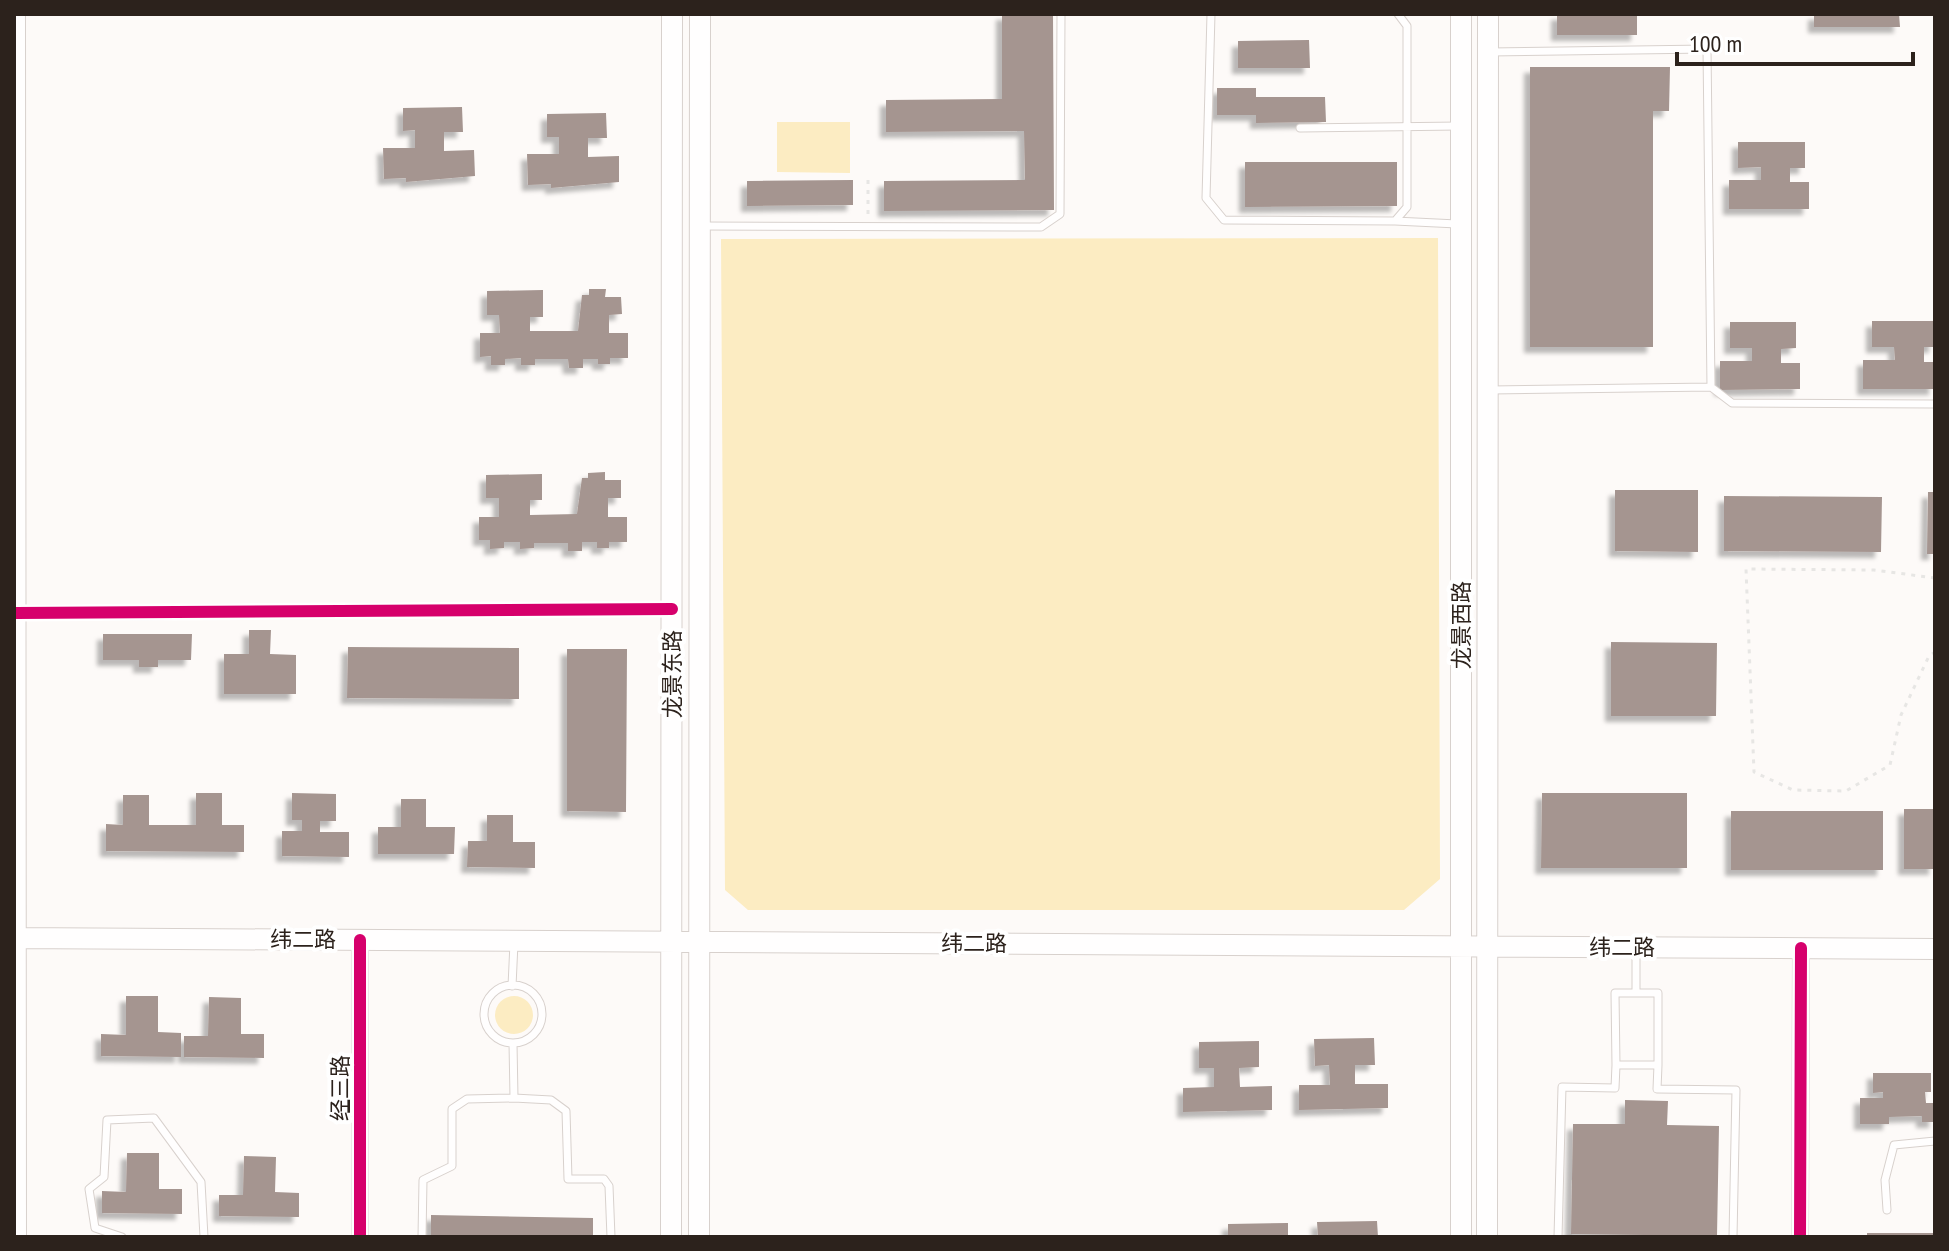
<svg xmlns="http://www.w3.org/2000/svg" width="1949" height="1251" font-family="'PT Sans Narrow','Noto Sans SC',sans-serif">
<defs>
<filter id="shadow"><feDropShadow dx="-6" dy="6" stdDeviation="2" flood-color="#0004"/></filter>
</defs>
<rect width="100%" height="100%" fill="#fdfaf8"/>
<path fill="#fcecc2" d="M777 122H850V173L777 172Z
M1438 238 1440 879 1404 910H748L725 890 721 239Z
M495 1015a19 19 0 1 1 38 0a19 19 0 1 1-38 0Z"/>
<path fill="#a59590" filter="url(#shadow)" d="M1002 14H1053L1054 210 884 211V181L1025 180 1024 131 886 132V100L1002 99Z
M1557 14H1637V35H1557Z
M1814 14H1899L1900 27H1814Z
M1309 40 1310 68H1238V41Z
M1530 67H1670L1669 111H1653V347H1530Z
M1217 88H1256V97H1325L1326 122 1256 123V115H1217Z
M462 107 463 132H444V151L474 150 475 176 406 182V178L384 179 383 148H415V130L403 131V108Z
M606 113 607 138H588V157L619 156V182L551 188V184L528 185 527 154H559V137H547V114Z
M1738 142H1805V168H1790V182H1809V209H1729V180H1761V167L1738 168Z
M1245 162H1397V206L1245 207Z
M853 180V205L747 206V181Z
M589 289H606L605 297H621L622 314 609 315V333H628V358H610V364H598V359H583V368H569L568 359H535V365H521V358L505 359V365H491V356L480 357V333H500L499 315H487V291L543 290V317H530V331H578L582 295H589Z
M1872 321H1935V347H1924V362H1935V389H1863V360H1895L1894 347H1872Z
M1730 322H1796V348L1781 349V363H1800V389L1720 390V361H1752V348H1730Z
M605 472V480H621V498H608V517H627V542H609V548H597V542H582V551H568V543H534V548L520 549V542H504V548L490 549V540H479V517H499V498H486V475L542 474V500H530V515L577 514 582 478H588V473Z
M1615 490H1698V552L1615 551Z
M1928 492H1935V554H1927Z
M1724 496 1882 497 1881 552 1724 551Z
M249 630H271L270 654 296 655V694H224V654H249Z
M103 634H192L191 660H158V667H139V660H103Z
M1611 642 1717 643 1716 716H1611Z
M348 647 519 648V699L347 698Z
M567 649H627L626 812 567 811Z
M196 793H222V825H244V852L106 851V824L123 825V795H149V825H196Z
M292 793 336 794V821H320V832H349V857L282 856V831H302V820H292Z
M1542 793H1687V868H1541Z
M401 799H426V827H455L454 854H378V827H401Z
M1904 809H1935V869H1904Z
M1731 811H1883V870H1731Z
M487 815H513V842H535V868L467 867 468 841H487Z
M126 996H158V1032L181 1033V1057L101 1056V1034L126 1035Z
M209 997 241 998V1034H264V1058L184 1057V1036H208Z
M1374 1038 1375 1065H1355V1084H1388V1108L1299 1110V1085H1330L1329 1065 1315 1066 1314 1039Z
M1259 1041V1067L1239 1068 1240 1087 1272 1086V1110L1183 1112V1088L1214 1087V1068H1199V1042Z
M1873 1073H1931V1092H1925L1926 1103H1935V1122H1922V1116L1889 1117V1124H1860V1098H1883V1092L1873 1093Z
M1625 1100 1668 1101 1667 1125 1719 1126 1717 1236 1571 1234 1573 1124H1625Z
M127 1153H159V1189H182V1214L102 1213V1191L126 1192Z
M244 1156 276 1157 275 1192 299 1193V1217L219 1216V1195H243Z
M431 1215 593 1218V1237H431Z
M1377 1221 1378 1237H1318L1317 1222Z
M1288 1223V1237H1228V1224Z
M1867 1233H1934V1237H1867Z"/>
<g fill="none" stroke-linecap="round" stroke-linejoin="round">
<g stroke="#d8d1cd" stroke-width="9">
<path id="service" d="M1211 14 1206 198 1224 220 1395 221 1407 207V26L1398 14
M1490 52 1707 49 1711 387 1491 390
M1300 128 1459 126
M1395 221 1457 224
M702 226 1041 227 1060 214 1061 14
M1711 387 1732 403 1935 404
M484 1014a29 29 0 1 1 58 0a29 29 0 1 1-58 0Z
M512 986 514 943
M1636 993H1658V1065H1616L1615 993H1636V949
M513 1043 514 1098
M1658 1065 1657 1089 1736 1090 1733 1237
M1887 1210 1885 1180 1894 1145 1935 1141
M122 1237 95 1228 89 1189 104 1177 107 1120 154 1118 201 1182 204 1237
M422 1237 423 1180 452 1166V1109L467 1099 514 1098 551 1100 566 1111 568 1179H604L609 1186 611 1237
M1558 1237 1562 1087 1615 1088 1616 1065"/>
</g>
<g stroke="#d8d1cd" stroke-width="16">
<path id="minor" d="M16 613 672 609"/>
</g>
<g stroke="#d8d1cd" stroke-width="18">
<path id="tertiary" d="M360 1237V940
M1800 1237 1801 948"/>
</g>
<g stroke="#d8d1cd" stroke-width="22">
<path id="secondary" d="M15 14 16 1237
M1461 14V1237
M14 938 1935 949
M671 1237 672 14
M699 1237 700 14
M1487 1237 1488 14"/>
</g>
<path stroke="#e7e6e4" stroke-width="3" stroke-dasharray="4 6" stroke-linecap="butt" d="M868 214V177
M1935 578 1874 570 1746 569 1754 772 1793 790 1846 791 1890 765 1901 715 1929 656 1935 652"/>
<use href="#service" stroke="#fffefe" stroke-width="7"/>
<use href="#minor" stroke="#fffefe" stroke-width="14"/>
<use href="#tertiary" stroke="#fffefe" stroke-width="16"/>
<use href="#secondary" stroke="#fffefe" stroke-width="20"/>
<g stroke="#fff" stroke-width="17">
<path id="cycleway" d="M16 613 672 609
M360 1237V940
M1800 1237 1801 948"/>
</g>
<use href="#cycleway" stroke="#d6006c" stroke-width="12"/>
</g>
<g text-anchor="middle" stroke-width="8" stroke-linejoin="round" paint-order="stroke">
<g font-size="22" fill="#2c221c" stroke="#fff">
<text transform="translate(1461 625) rotate(-90)" y="8">龙景西路</text>
<text transform="translate(672 674) rotate(-90)" y="8">龙景东路</text>
<text x="303" y="947">纬二路</text>
<text x="974" y="951">纬二路</text>
<text x="1622" y="955">纬二路</text>
<text transform="translate(340 1088) rotate(-90)" y="8">经三路</text>
</g>
</g>
<rect width="1949" height="1251" fill="none" stroke="#2c221c" stroke-width="32"/>
<path d="M1677 52v12h236v-12" fill="none" stroke="#2c221c" stroke-width="4"/>
<text x="1689" y="52" font-size="24" fill="#2c221c" stroke="#ffffff" stroke-width="6" paint-order="stroke">100 m</text>
</svg>
